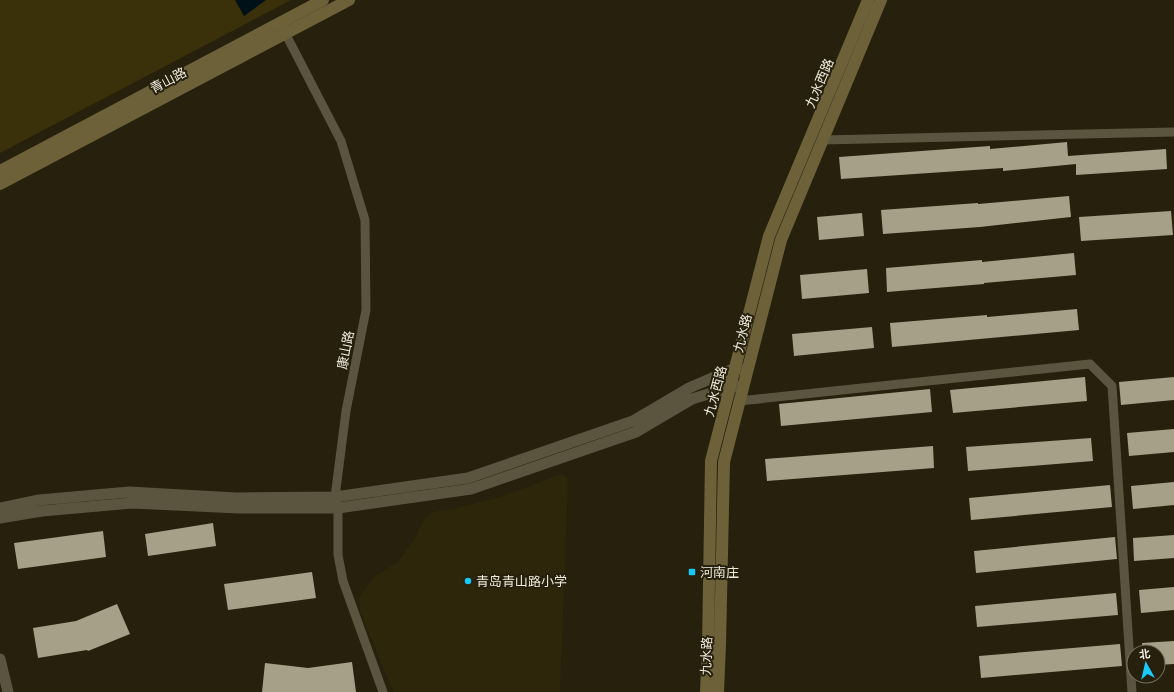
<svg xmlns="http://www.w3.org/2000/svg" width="1174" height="692" font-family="'Libre Baskerville','Noto Sans SC',serif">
<rect width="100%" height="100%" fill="#26200c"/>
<path fill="#2e260a" d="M562 474 567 477 568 486 560 692H393L360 611 359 598 367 586 375 576 398 562 415 538 423 521 428 515 432 512 451 509 497 498Z"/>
<path fill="#3a3009" d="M0 0H291L0 153Z"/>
<path fill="#001118" d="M235 0H266L244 16Z"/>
<path fill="#a7a089" d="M1067 142 1068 156 1166 149 1167 169 1076 175V164L1003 171V168L841 179 839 157 990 146V149Z
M1069 196 1071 217 980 227 883 234 881 210 978 203V204Z
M1171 211 1173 235 1081 241 1079 217Z
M862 213 864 236 819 240 817 217Z
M1074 253 1076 275 984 283V284L887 292 886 268 982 260V262Z
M867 269 869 293 802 299 800 275Z
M1077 309 1079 330 892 347 890 323 987 315V317Z
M872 327 874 348 794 356 792 334Z
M1085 377 1087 401 953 413 950 390Z
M1174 377V400L1121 405 1119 382Z
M930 389 932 412 781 426 779 404Z
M1174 429V452L1129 456 1127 433Z
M1091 438 1093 461 968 471 966 447Z
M933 446 934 468 767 481 765 459Z
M1174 482V505L1133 509 1131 486Z
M1110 485 1112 507 971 520 969 498Z
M213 523 216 546 148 556 145 534Z
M103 531 106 557 18 569 14 543Z
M1174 535V558L1134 561 1133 538Z
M1115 537 1117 559 976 573 974 551Z
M312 572 316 598 228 610 224 584Z
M1174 587V610L1141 613 1139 590Z
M1116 593 1118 615 977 627 975 606Z
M117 604 130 634 88 651 87 650 38 658 33 628 76 621Z
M1174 641V664L1158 665V652H1143L1142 643Z
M1120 644 1122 666 981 678 979 656Z
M352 662 356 692H262L265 663 308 668Z"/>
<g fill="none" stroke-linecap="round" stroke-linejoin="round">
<path stroke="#5b543f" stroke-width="9" d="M280 23 341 141 365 220 366 310 346 411 335 497 338 508V555L343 581 383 692
M823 140 1174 132
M739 401 1090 364 1112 386 1132 692"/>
<path stroke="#5b543f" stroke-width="11" d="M0 508 39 500 129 492 236 498 335 497 468 478 633 421 689 388 735 368 747 371
M0 518 42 511 132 503 239 508H338L471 489 636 432 692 399 731 387 743 386
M0 659 8 692"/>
<path stroke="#6d613a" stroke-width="12" d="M0 171 323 0
M0 184 349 0
M706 692 708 645 711 461 769 236 868 0
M718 692 720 645 724 462 781 240 881 0"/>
</g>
<g fill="#17cafb" stroke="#26200c" stroke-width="1.5">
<rect x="688" y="568" width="8" height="8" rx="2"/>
<circle cx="468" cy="581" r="4"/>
</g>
<g text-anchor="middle" stroke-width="4" stroke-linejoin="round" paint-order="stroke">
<g font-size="13" fill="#eeeade" stroke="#26200c">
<text transform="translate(168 80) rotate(-28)" y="5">青山路</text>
<text transform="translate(819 83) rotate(-67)" y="5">九水西路</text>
<text transform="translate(742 333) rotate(-76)" y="5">九水路</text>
<text transform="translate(345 350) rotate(-79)" y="5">康山路</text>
<text transform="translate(715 391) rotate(-75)" y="5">九水西路</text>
<text transform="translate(706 656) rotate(-88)" y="5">九水路</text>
</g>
<g font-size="13" fill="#eeeade" stroke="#26200c" text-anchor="start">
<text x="700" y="577">河南庄</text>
<text x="476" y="586">青岛青山路小学</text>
</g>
</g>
<g transform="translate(1146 664) rotate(352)"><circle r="19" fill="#26200c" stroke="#767160"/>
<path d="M0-3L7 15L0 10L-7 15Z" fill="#17cafb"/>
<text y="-6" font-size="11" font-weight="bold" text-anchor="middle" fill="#eeeade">北</text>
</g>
</svg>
